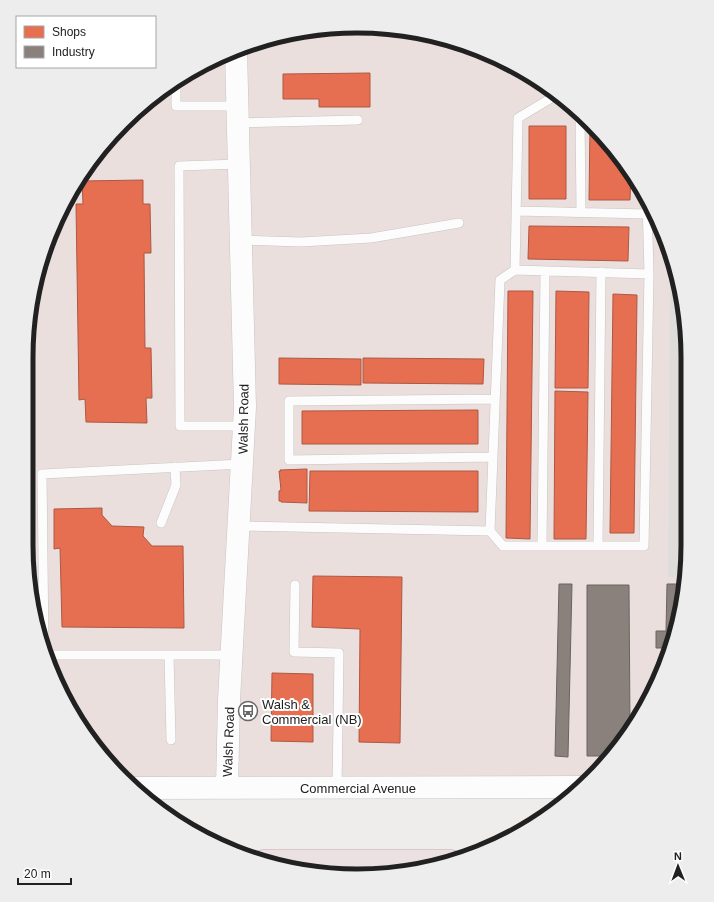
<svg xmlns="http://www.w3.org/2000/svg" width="714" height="902" font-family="Helvetica,sans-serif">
<rect width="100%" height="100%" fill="#efedeb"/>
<path fill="#dedddc" d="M662 236 677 271 687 335 688 545 685 580H655Z"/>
<path fill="#ebdfde" d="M379 27 443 37 504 60 559 95 606 139 644 192 670 256 668 577H685L682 609 663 672 620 746 581 787 134 788 123 779 70 710 37 630 30 572 29 325 44 250 70 191 108 139 192 70 251 43 314 29Z"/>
<path fill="#e76f51" stroke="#ac5843" d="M370 73V107H319V99H283V74Z
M590 124 606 139 631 173 630 200H589Z
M529 126H566V199H529Z
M143 180V204H150L151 253H144L145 348H151L152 398H146L147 423 86 422 85 399 79 400 76 204H83L82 181Z
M529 226 629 227 628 261 528 259Z
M508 291H533L530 539 506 538Z
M556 291 589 292 588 388H555Z
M613 294 637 295 634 533H610Z
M279 358 361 359V385L279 384Z
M363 358 484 359 483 384 363 383Z
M555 391 588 392 586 539H554Z
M478 410V444H302V411Z
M307 469V503L281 502V501H279V491L281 490 279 471H281L280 470Z
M310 471H478V512L309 511Z
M102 508V515L112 526 144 527 143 536 152 546H183L184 628 62 627 60 548 54 549V509Z
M313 576 402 577 400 743 359 742 360 629 312 627Z
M272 673 313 674V742L271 741Z"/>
<path fill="#8a817c" stroke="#6a6461" d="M559 584H572L568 757 555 756Z
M667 584H684L682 609 665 665V648H656V631H666Z
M587 585H629L630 729 620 746 611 756H587Z"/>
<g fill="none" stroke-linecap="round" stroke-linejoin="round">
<g stroke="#c5c4c3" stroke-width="10">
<path id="service" d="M176 83V106H238
M580 114 581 212
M238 123 358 120
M240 164 179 166 180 426H244
M647 199 649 274
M516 211 647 214
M241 240 301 242 371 238 459 223
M515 270 518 118 558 94
M493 457 289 460V401L495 399
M161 523 176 485 175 467
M239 526 490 531 500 280 515 270 649 274 644 546H503L490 531
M542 546 545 271
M598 546 601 272
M295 585 294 652 339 653 337 788
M44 646 42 474 242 464
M47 655H169
M171 740 169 655H232"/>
</g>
<g stroke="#c5c4c3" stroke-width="23">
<path id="tertiary" d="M227 787 229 700 245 407 236 50
M134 788 581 787"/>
</g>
<g stroke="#c1a4ad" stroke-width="23">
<path id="motorway" d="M263 861H451"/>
</g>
<use href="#service" stroke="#fdfcfc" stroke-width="9"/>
<use href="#tertiary" stroke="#fdfcfc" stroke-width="22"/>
<use href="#motorway" stroke="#ebe1e3" stroke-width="22"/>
</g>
<defs>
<g id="bus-ring" transform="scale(1)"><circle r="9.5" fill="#fff" stroke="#696868" stroke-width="1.5"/><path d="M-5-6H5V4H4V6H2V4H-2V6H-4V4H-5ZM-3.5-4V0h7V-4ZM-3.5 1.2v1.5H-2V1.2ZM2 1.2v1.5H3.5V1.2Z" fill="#696868"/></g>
</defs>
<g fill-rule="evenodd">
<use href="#bus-ring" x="248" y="711"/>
</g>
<g text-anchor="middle" stroke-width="4" stroke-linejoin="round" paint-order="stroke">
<g font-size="13" fill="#212121" stroke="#fff">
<text transform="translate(243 419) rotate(-89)" y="5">Walsh Road</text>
<text transform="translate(228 742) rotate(-88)" y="5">Walsh Road</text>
<text x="358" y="793">Commercial Avenue</text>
</g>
<g font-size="13" fill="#212121" stroke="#fff" text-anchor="start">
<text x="262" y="709">Walsh &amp;<tspan x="262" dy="15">Commercial (NB)</tspan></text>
</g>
</g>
<path d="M0 0H714V902H0ZM357 33H357A324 324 0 0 1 681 357V545A324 324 0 0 1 357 869H357A324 324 0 0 1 33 545V357A324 324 0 0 1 357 33Z" fill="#ededed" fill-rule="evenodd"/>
<path fill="none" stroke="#212121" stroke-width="5" d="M357 33H357A324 324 0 0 1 681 357V545A324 324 0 0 1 357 869H357A324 324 0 0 1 33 545V357A324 324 0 0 1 357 33Z"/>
<rect x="16" y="16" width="140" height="52" fill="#ffffff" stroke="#a6a6a6"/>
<rect x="24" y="26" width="20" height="12" fill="#e76f51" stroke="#a6a6a6"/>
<text x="52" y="36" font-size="12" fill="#212121">Shops</text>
<rect x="24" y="46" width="20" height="12" fill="#8a817c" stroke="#a6a6a6"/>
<text x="52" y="56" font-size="12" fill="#212121">Industry</text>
<g transform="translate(678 866) rotate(359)" stroke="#ffffff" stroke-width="3" paint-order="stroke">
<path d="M0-3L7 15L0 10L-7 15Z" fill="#212121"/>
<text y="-6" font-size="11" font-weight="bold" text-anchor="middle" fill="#212121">N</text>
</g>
<path d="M18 878v6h53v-6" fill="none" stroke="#212121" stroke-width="2"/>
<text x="24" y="878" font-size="12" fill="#212121" stroke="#ffffff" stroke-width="3" paint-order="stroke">20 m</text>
</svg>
